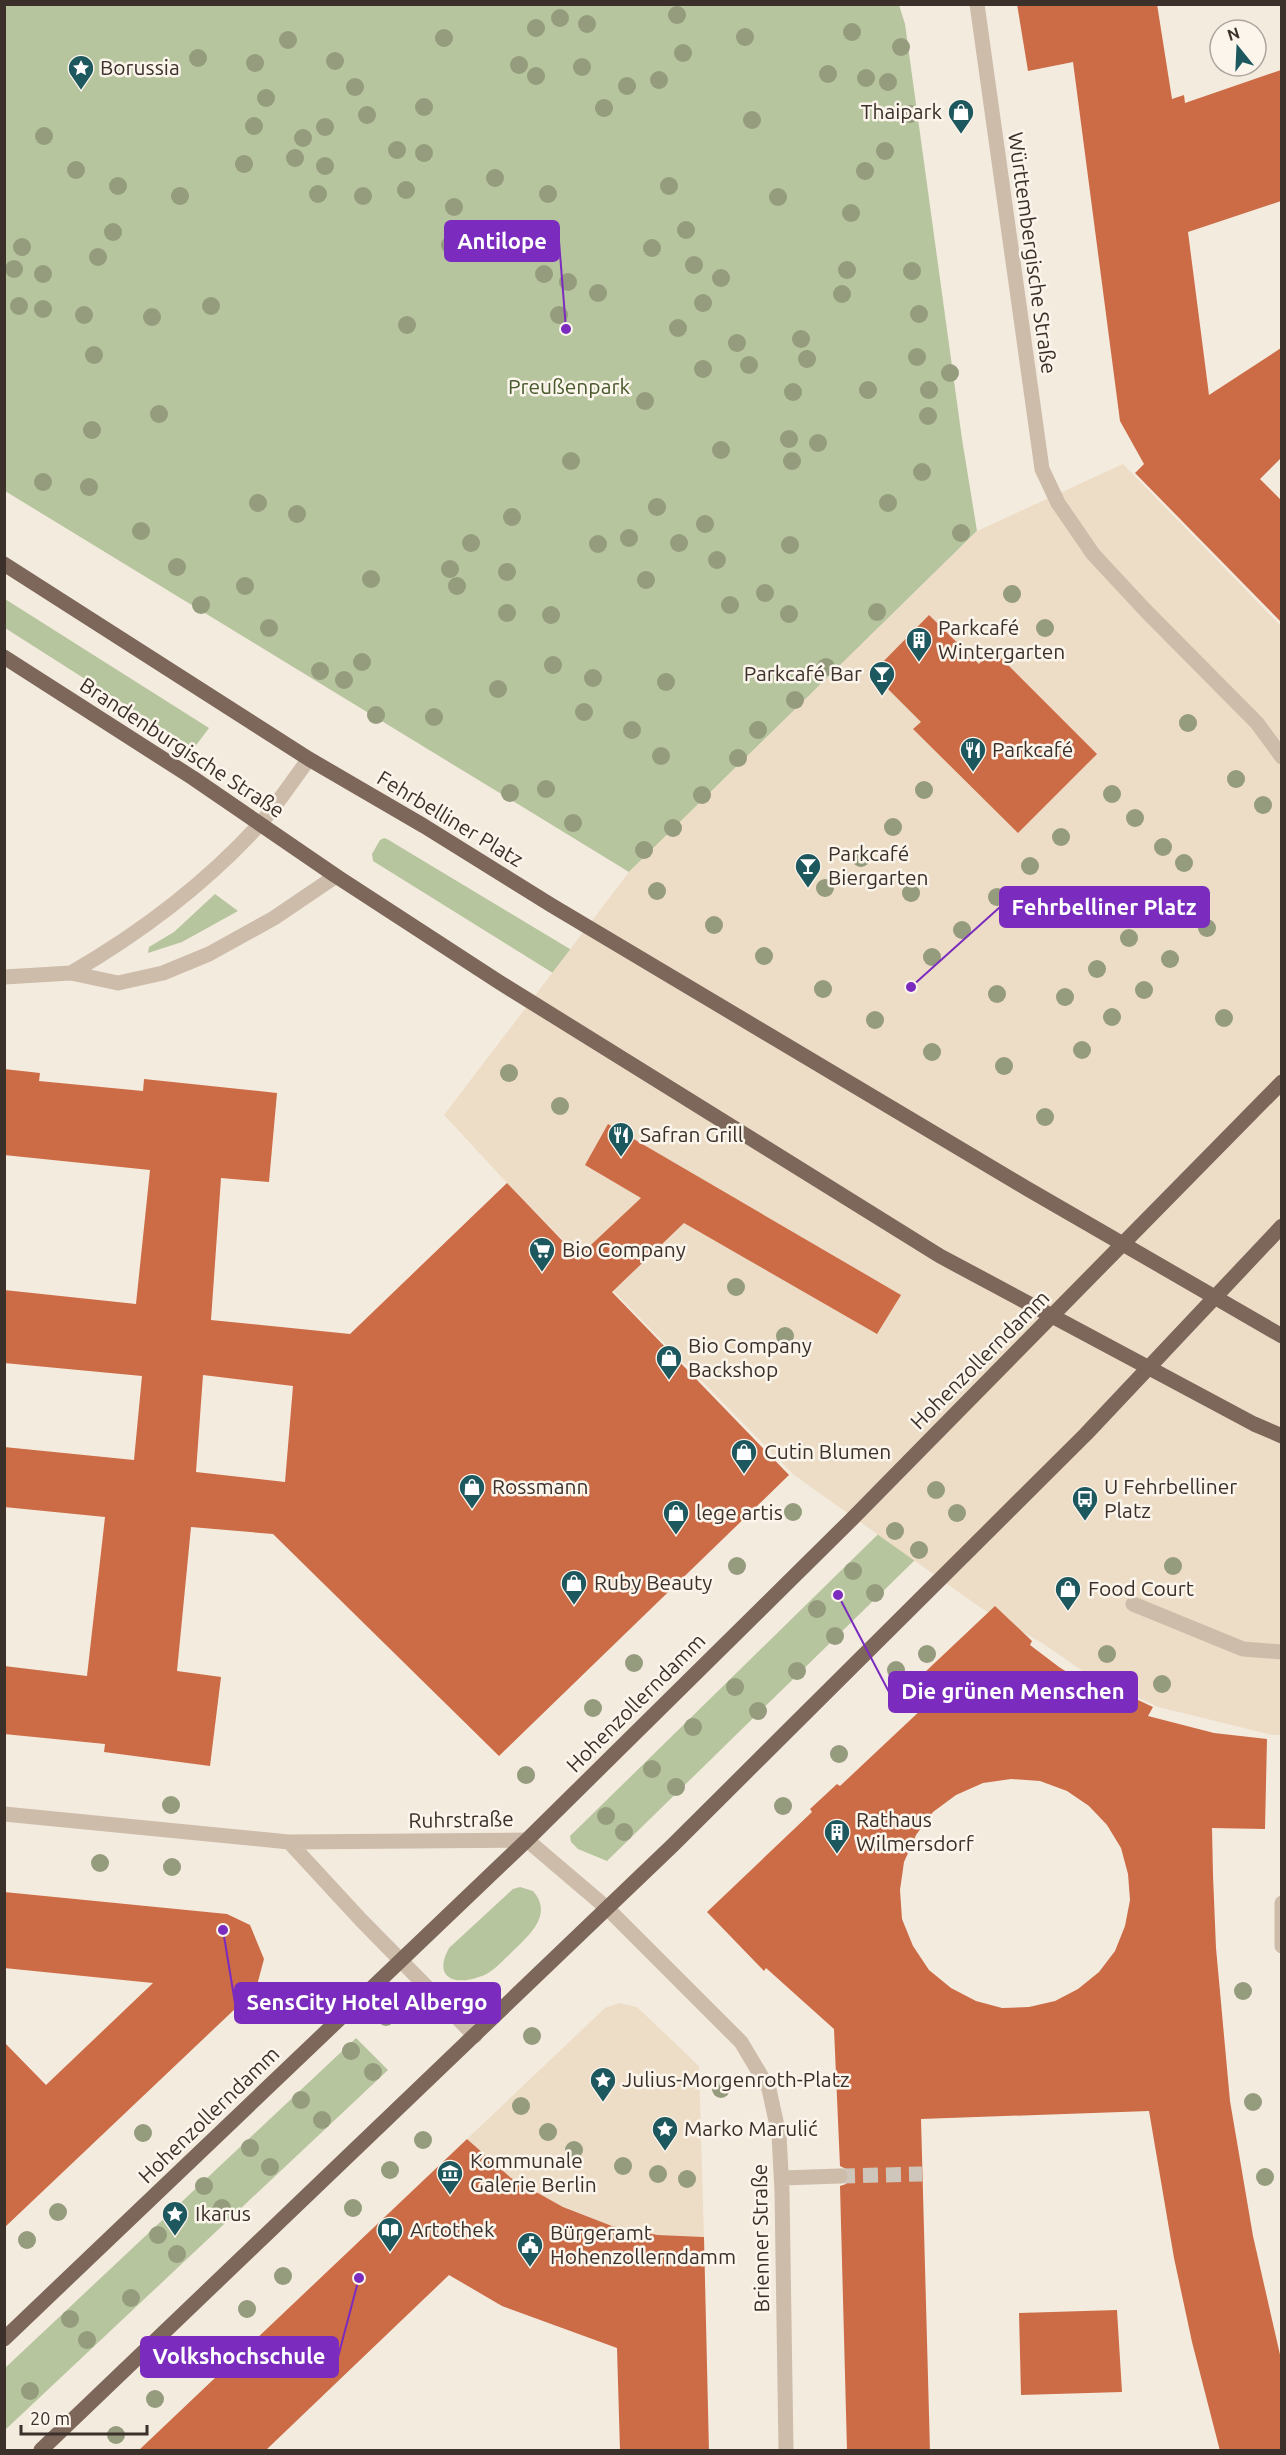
<svg xmlns="http://www.w3.org/2000/svg" width="1286" height="2455" font-family="Ubuntu,sans-serif">
<rect width="100%" height="100%" fill="#f4ebdf"/>
<path fill="#b6c59e" d="M5 4 899 5 905 24 962 439 977 531 629 872 5 491Z
M4 599H5L209 728 194 748 184 742 5 628Z
M384 838 387 839 731 1046 702 1066 373 861 372 854 380 840Z
M215 894 238 911 182 942 148 953 149 947 174 932Z
M1011 1404 1048 1430 607 1861 578 1849 571 1842 570 1836Z
M520 1887 533 1891C555 1916 526 1938 509 1955 500 1963 491 1974 479 1977 453 1986 433 1977 449 1948L513 1889Z
M356 2038 388 2070 5 2430V2368Z"/>
<path fill="#edddc6" d="M1123 464 1281 626V1735H1272L1158 1707 1087 1674 1042 1643 981 1608 794 1475 507 1183 444 1115 629 872 977 531Z
M619 2003 637 2007 699 2066 704 2237 658 2235 629 2230 612 2226 563 2207 511 2178 467 2139 605 2008Z"/>
<path fill="#cc6c46" fill-rule="evenodd" d="M1017 4H1157L1172 99 1184 95 1185 103 1281 70V201L1188 232 1209 395 1281 348V458L1260 479 1281 500V622L1135 473 1144 464 1120 421 1073 62 1028 71Z
M929 615 979 664 992 649 1097 754 1018 833 913 729 921 722 872 673Z
M4 1069 40 1073 39 1081 143 1091 144 1079 277 1093 269 1182 221 1178 211 1320 350 1334 507 1183 578 1257 641 1198 585 1165 608 1124 901 1295 877 1334 684 1223 612 1292 789 1475 499 1756 273 1534 191 1527 177 1671 221 1677 210 1766 104 1752 105 1744 4 1734V1666L87 1676 105 1517 4 1507V1447L134 1460 142 1376 4 1363V1290L136 1304 150 1170 4 1155ZM203 1375 293 1386 285 1482 196 1472Z
M995 1606 1032 1641 1030 1645 1059 1667 1086 1684 1091 1678 1153 1707 1148 1716 1214 1733 1267 1739 1265 1829 1212 1828 1213 1875 1216 1948 1230 2101 1253 2236 1281 2359V2451H1220L1192 2342 1174 2258 1149 2111 921 2119 930 2451H847L840 2186 846 2184 850 2176 848 2170 840 2166 834 2029 766 1968 764 1971 707 1912 812 1812 810 1809 837 1784 840 1786 940 1692 923 1674ZM1011 1779 1040 1781 1067 1791 1089 1806 1107 1825 1121 1848 1128 1874 1130 1900 1125 1926 1115 1951 1099 1972 1078 1989 1055 2001 1029 2007 1002 2008 976 2001 951 1988 929 1970 913 1946 902 1919 900 1890 904 1862 916 1835 933 1812 956 1795 983 1783Z
M4 1892 227 1914 250 1925 264 1959 256 1989 4 2228V2042L46 2085 153 1983 4 1968Z
M467 2139 511 2178 563 2207 612 2226 629 2230 658 2235 704 2237 709 2451H620L617 2348 502 2306 449 2275 265 2451H138Z
M1117 2310 1122 2392 1021 2395 1019 2313Z"/>
<g fill="none" stroke-linecap="round" stroke-linejoin="round">
<path stroke="#cfc6bb" stroke-width="15" stroke-dasharray="15 8" stroke-linecap="butt" d="M840 2176 922 2174"/>
<path stroke="#cdbcaa" stroke-width="15" d="M977 4 1042 469 1058 503 1093 554 1146 611 1257 723 1282 757
M71 973C140 933 205 884 259 825 277 805 293 780 309 759
M4 977 71 973 118 983 163 973 209 954 274 918 336 876
M1133 1604 1243 1649 1282 1652
M4 1814 289 1842 527 1840 608 1909 741 2042 769 2089 779 2135 782 2191 786 2450
M289 1842 361 1920 475 2036
M1282 1903V1946
M782 2178 840 2176"/>
<path stroke="#7d675a" stroke-width="15" d="M4 564 309 759 424 826 551 905 1026 1188 1282 1336
M4 657 193 778 336 876 499 982 940 1256 1254 1424 1282 1436
M4 2339 527 1840 849 1522 1282 1082
M41 2450 673 1845 1086 1434 1282 1226"/>
</g>
<g fill="#959b7d">
<circle cx="677" cy="15" r="9"/>
<circle cx="560" cy="18" r="9"/>
<circle cx="587" cy="24" r="9"/>
<circle cx="536" cy="28" r="9"/>
<circle cx="852" cy="32" r="9"/>
<circle cx="745" cy="37" r="9"/>
<circle cx="444" cy="38" r="9"/>
<circle cx="288" cy="40" r="9"/>
<circle cx="901" cy="47" r="9"/>
<circle cx="683" cy="53" r="9"/>
<circle cx="198" cy="58" r="9"/>
<circle cx="335" cy="61" r="9"/>
<circle cx="255" cy="63" r="9"/>
<circle cx="519" cy="65" r="9"/>
<circle cx="582" cy="67" r="9"/>
<circle cx="828" cy="74" r="9"/>
<circle cx="536" cy="76" r="9"/>
<circle cx="866" cy="78" r="9"/>
<circle cx="659" cy="80" r="9"/>
<circle cx="888" cy="82" r="9"/>
<circle cx="627" cy="86" r="9"/>
<circle cx="355" cy="87" r="9"/>
<circle cx="266" cy="98" r="9"/>
<circle cx="424" cy="107" r="9"/>
<circle cx="604" cy="108" r="9"/>
<circle cx="910" cy="114" r="9"/>
<circle cx="367" cy="115" r="9"/>
<circle cx="752" cy="120" r="9"/>
<circle cx="254" cy="126" r="9"/>
<circle cx="325" cy="127" r="9"/>
<circle cx="44" cy="136" r="9"/>
<circle cx="303" cy="138" r="9"/>
<circle cx="397" cy="150" r="9"/>
<circle cx="885" cy="151" r="9"/>
<circle cx="424" cy="153" r="9"/>
<circle cx="295" cy="158" r="9"/>
<circle cx="244" cy="164" r="9"/>
<circle cx="325" cy="166" r="9"/>
<circle cx="76" cy="170" r="9"/>
<circle cx="865" cy="171" r="9"/>
<circle cx="495" cy="178" r="9"/>
<circle cx="118" cy="186" r="9"/>
<circle cx="669" cy="186" r="9"/>
<circle cx="406" cy="190" r="9"/>
<circle cx="318" cy="194" r="9"/>
<circle cx="548" cy="194" r="9"/>
<circle cx="180" cy="196" r="9"/>
<circle cx="363" cy="196" r="9"/>
<circle cx="778" cy="197" r="9"/>
<circle cx="454" cy="207" r="9"/>
<circle cx="851" cy="213" r="9"/>
<circle cx="686" cy="230" r="9"/>
<circle cx="113" cy="232" r="9"/>
<circle cx="450" cy="245" r="9"/>
<circle cx="22" cy="247" r="9"/>
<circle cx="652" cy="248" r="9"/>
<circle cx="98" cy="257" r="9"/>
<circle cx="694" cy="265" r="9"/>
<circle cx="14" cy="269" r="9"/>
<circle cx="847" cy="270" r="9"/>
<circle cx="912" cy="271" r="9"/>
<circle cx="43" cy="274" r="9"/>
<circle cx="544" cy="274" r="9"/>
<circle cx="721" cy="278" r="9"/>
<circle cx="568" cy="282" r="9"/>
<circle cx="598" cy="293" r="9"/>
<circle cx="842" cy="294" r="9"/>
<circle cx="703" cy="303" r="9"/>
<circle cx="19" cy="306" r="9"/>
<circle cx="211" cy="306" r="9"/>
<circle cx="43" cy="309" r="9"/>
<circle cx="919" cy="314" r="9"/>
<circle cx="84" cy="315" r="9"/>
<circle cx="559" cy="315" r="9"/>
<circle cx="152" cy="317" r="9"/>
<circle cx="407" cy="325" r="9"/>
<circle cx="678" cy="328" r="9"/>
<circle cx="801" cy="339" r="9"/>
<circle cx="737" cy="343" r="9"/>
<circle cx="94" cy="355" r="9"/>
<circle cx="917" cy="357" r="9"/>
<circle cx="807" cy="359" r="9"/>
<circle cx="749" cy="365" r="9"/>
<circle cx="703" cy="369" r="9"/>
<circle cx="950" cy="373" r="9"/>
<circle cx="868" cy="390" r="9"/>
<circle cx="929" cy="390" r="9"/>
<circle cx="793" cy="392" r="9"/>
<circle cx="645" cy="401" r="9"/>
<circle cx="159" cy="414" r="9"/>
<circle cx="928" cy="416" r="9"/>
<circle cx="92" cy="430" r="9"/>
<circle cx="789" cy="439" r="9"/>
<circle cx="818" cy="443" r="9"/>
<circle cx="721" cy="450" r="9"/>
<circle cx="571" cy="461" r="9"/>
<circle cx="792" cy="461" r="9"/>
<circle cx="922" cy="472" r="9"/>
<circle cx="43" cy="482" r="9"/>
<circle cx="89" cy="487" r="9"/>
<circle cx="258" cy="503" r="9"/>
<circle cx="888" cy="503" r="9"/>
<circle cx="657" cy="507" r="9"/>
<circle cx="297" cy="514" r="9"/>
<circle cx="512" cy="517" r="9"/>
<circle cx="705" cy="524" r="9"/>
<circle cx="141" cy="531" r="9"/>
<circle cx="961" cy="533" r="9"/>
<circle cx="629" cy="538" r="9"/>
<circle cx="471" cy="543" r="9"/>
<circle cx="679" cy="543" r="9"/>
<circle cx="598" cy="544" r="9"/>
<circle cx="790" cy="545" r="9"/>
<circle cx="717" cy="560" r="9"/>
<circle cx="177" cy="567" r="9"/>
<circle cx="450" cy="569" r="9"/>
<circle cx="507" cy="572" r="9"/>
<circle cx="371" cy="579" r="9"/>
<circle cx="646" cy="580" r="9"/>
<circle cx="245" cy="586" r="9"/>
<circle cx="457" cy="586" r="9"/>
<circle cx="765" cy="593" r="9"/>
<circle cx="1012" cy="594" r="9"/>
<circle cx="201" cy="605" r="9"/>
<circle cx="730" cy="605" r="9"/>
<circle cx="877" cy="612" r="9"/>
<circle cx="507" cy="613" r="9"/>
<circle cx="789" cy="614" r="9"/>
<circle cx="551" cy="615" r="9"/>
<circle cx="269" cy="628" r="9"/>
<circle cx="1045" cy="628" r="9"/>
<circle cx="362" cy="662" r="9"/>
<circle cx="553" cy="665" r="9"/>
<circle cx="826" cy="667" r="9"/>
<circle cx="320" cy="671" r="9"/>
<circle cx="593" cy="678" r="9"/>
<circle cx="344" cy="680" r="9"/>
<circle cx="666" cy="682" r="9"/>
<circle cx="498" cy="689" r="9"/>
<circle cx="795" cy="700" r="9"/>
<circle cx="584" cy="712" r="9"/>
<circle cx="376" cy="715" r="9"/>
<circle cx="434" cy="717" r="9"/>
<circle cx="1188" cy="723" r="9"/>
<circle cx="632" cy="730" r="9"/>
<circle cx="758" cy="730" r="9"/>
<circle cx="661" cy="756" r="9"/>
<circle cx="738" cy="758" r="9"/>
<circle cx="1236" cy="779" r="9"/>
<circle cx="546" cy="789" r="9"/>
<circle cx="924" cy="790" r="9"/>
<circle cx="510" cy="793" r="9"/>
<circle cx="1112" cy="794" r="9"/>
<circle cx="702" cy="795" r="9"/>
<circle cx="1263" cy="805" r="9"/>
<circle cx="1135" cy="818" r="9"/>
<circle cx="573" cy="823" r="9"/>
<circle cx="893" cy="827" r="9"/>
<circle cx="673" cy="828" r="9"/>
<circle cx="1061" cy="837" r="9"/>
<circle cx="1163" cy="847" r="9"/>
<circle cx="644" cy="850" r="9"/>
<circle cx="861" cy="858" r="9"/>
<circle cx="1184" cy="863" r="9"/>
<circle cx="1030" cy="866" r="9"/>
<circle cx="825" cy="888" r="9"/>
<circle cx="657" cy="891" r="9"/>
<circle cx="911" cy="893" r="9"/>
<circle cx="997" cy="897" r="9"/>
<circle cx="714" cy="925" r="9"/>
<circle cx="1207" cy="928" r="9"/>
<circle cx="962" cy="930" r="9"/>
<circle cx="1129" cy="938" r="9"/>
<circle cx="764" cy="956" r="9"/>
<circle cx="932" cy="957" r="9"/>
<circle cx="1170" cy="959" r="9"/>
<circle cx="1097" cy="969" r="9"/>
<circle cx="823" cy="989" r="9"/>
<circle cx="1144" cy="990" r="9"/>
<circle cx="997" cy="994" r="9"/>
<circle cx="1065" cy="997" r="9"/>
<circle cx="1112" cy="1017" r="9"/>
<circle cx="1224" cy="1018" r="9"/>
<circle cx="875" cy="1020" r="9"/>
<circle cx="1082" cy="1050" r="9"/>
<circle cx="932" cy="1052" r="9"/>
<circle cx="1004" cy="1066" r="9"/>
<circle cx="509" cy="1073" r="9"/>
<circle cx="560" cy="1106" r="9"/>
<circle cx="1045" cy="1117" r="9"/>
<circle cx="736" cy="1287" r="9"/>
<circle cx="785" cy="1336" r="9"/>
<circle cx="936" cy="1490" r="9"/>
<circle cx="793" cy="1512" r="9"/>
<circle cx="957" cy="1513" r="9"/>
<circle cx="895" cy="1531" r="9"/>
<circle cx="919" cy="1550" r="9"/>
<circle cx="737" cy="1566" r="9"/>
<circle cx="1173" cy="1566" r="9"/>
<circle cx="853" cy="1571" r="9"/>
<circle cx="875" cy="1593" r="9"/>
<circle cx="817" cy="1609" r="9"/>
<circle cx="835" cy="1636" r="9"/>
<circle cx="927" cy="1654" r="9"/>
<circle cx="1107" cy="1654" r="9"/>
<circle cx="634" cy="1663" r="9"/>
<circle cx="896" cy="1670" r="9"/>
<circle cx="797" cy="1671" r="9"/>
<circle cx="1162" cy="1684" r="9"/>
<circle cx="735" cy="1687" r="9"/>
<circle cx="593" cy="1708" r="9"/>
<circle cx="758" cy="1711" r="9"/>
<circle cx="693" cy="1727" r="9"/>
<circle cx="839" cy="1754" r="9"/>
<circle cx="652" cy="1769" r="9"/>
<circle cx="526" cy="1775" r="9"/>
<circle cx="676" cy="1787" r="9"/>
<circle cx="171" cy="1805" r="9"/>
<circle cx="783" cy="1806" r="9"/>
<circle cx="606" cy="1816" r="9"/>
<circle cx="624" cy="1832" r="9"/>
<circle cx="100" cy="1863" r="9"/>
<circle cx="172" cy="1867" r="9"/>
<circle cx="1243" cy="1991" r="9"/>
<circle cx="386" cy="2017" r="9"/>
<circle cx="532" cy="2036" r="9"/>
<circle cx="351" cy="2051" r="9"/>
<circle cx="373" cy="2072" r="9"/>
<circle cx="721" cy="2089" r="9"/>
<circle cx="301" cy="2100" r="9"/>
<circle cx="1253" cy="2102" r="9"/>
<circle cx="521" cy="2106" r="9"/>
<circle cx="322" cy="2120" r="9"/>
<circle cx="548" cy="2132" r="9"/>
<circle cx="143" cy="2133" r="9"/>
<circle cx="423" cy="2140" r="9"/>
<circle cx="250" cy="2148" r="9"/>
<circle cx="574" cy="2150" r="9"/>
<circle cx="623" cy="2166" r="9"/>
<circle cx="270" cy="2167" r="9"/>
<circle cx="390" cy="2170" r="9"/>
<circle cx="658" cy="2174" r="9"/>
<circle cx="1265" cy="2177" r="9"/>
<circle cx="687" cy="2179" r="9"/>
<circle cx="204" cy="2186" r="9"/>
<circle cx="222" cy="2208" r="9"/>
<circle cx="353" cy="2208" r="9"/>
<circle cx="58" cy="2212" r="9"/>
<circle cx="158" cy="2235" r="9"/>
<circle cx="27" cy="2240" r="9"/>
<circle cx="177" cy="2254" r="9"/>
<circle cx="283" cy="2276" r="9"/>
<circle cx="131" cy="2298" r="9"/>
<circle cx="247" cy="2309" r="9"/>
<circle cx="70" cy="2319" r="9"/>
<circle cx="87" cy="2340" r="9"/>
<circle cx="30" cy="2391" r="9"/>
<circle cx="155" cy="2399" r="9"/>
<circle cx="116" cy="2435" r="9"/>
</g>
<defs>
<g id="sight-pin" transform="scale(1.35)"><path d="M0 17L-7.5 6A9.5 9.5 0 1 1 7.5 6Z" fill="#1d585f" stroke="#fbf5ec"/><path d="M0-6L1.8-2.2L6-1.7L2.9 1.2L3.7 5.4L0 3.3L-3.7 5.4L-2.9 1.2L-6-1.7L-1.8-2.2Z" fill="#fff"/></g>
<g id="shop-pin" transform="scale(1.35)"><path d="M0 17L-7.5 6A9.5 9.5 0 1 1 7.5 6Z" fill="#1d585f" stroke="#fbf5ec"/><path d="M-5-2.5h2.3a2.7 3.5 0 0 1 5.4 0H5L5.5 6h-11ZM-1.5-2.5h3a1.5 2.3 0 0 0-3 0Z" fill="#fff"/></g>
<g id="building-pin" transform="scale(1.35)"><path d="M0 17L-7.5 6A9.5 9.5 0 1 1 7.5 6Z" fill="#1d585f" stroke="#fbf5ec"/><path d="M-4-6H4V6H1V3H-1V6H-4ZM-2.5-4.3h1.7v1.8h-1.7ZM.8-4.3h1.7v1.8H.8ZM-2.5-1h1.7V.8h-1.7ZM.8-1h1.7V.8H.8Z" fill="#fff"/></g>
<g id="bar-pin" transform="scale(1.35)"><path d="M0 17L-7.5 6A9.5 9.5 0 1 1 7.5 6Z" fill="#1d585f" stroke="#fbf5ec"/><path d="M-6-5H6L.8 .8V4.5H3.5V6h-7V4.5H-.8V.8Z" fill="#fff"/></g>
<g id="restaurant-pin" transform="scale(1.35)"><path d="M0 17L-7.5 6A9.5 9.5 0 1 1 7.5 6Z" fill="#1d585f" stroke="#fbf5ec"/><path d="M-5-6h1v4h1v-4h1v4h1v-4h1v5L-1.5 .5V6h-2V.5L-5-1ZM5-6V6H3V1.5H1.5Q1.5-4 5-6Z" fill="#fff"/></g>
<g id="supermarket-pin" transform="scale(1.35)"><path d="M0 17L-7.5 6A9.5 9.5 0 1 1 7.5 6Z" fill="#1d585f" stroke="#fbf5ec"/><path d="M-6-5.5h2.5l.6 2H6L4.5 2H-2.5L-4.4-4H-6ZM-1.5 3.2a1.3 1.3 0 1 0 .1 0ZM3 3.2a1.3 1.3 0 1 0 .1 0Z" fill="#fff"/></g>
<g id="bus-pin" transform="scale(1.35)"><path d="M0 17L-7.5 6A9.5 9.5 0 1 1 7.5 6Z" fill="#1d585f" stroke="#fbf5ec"/><path d="M-5-6H5V4H4V6H2V4H-2V6H-4V4H-5ZM-3.5-4V0h7V-4ZM-3.5 1.2v1.5H-2V1.2ZM2 1.2v1.5H3.5V1.2Z" fill="#fff"/></g>
<g id="museum-pin" transform="scale(1.35)"><path d="M0 17L-7.5 6A9.5 9.5 0 1 1 7.5 6Z" fill="#1d585f" stroke="#fbf5ec"/><path d="M0-6L6-3V-2H-6V-3ZM-5-1h2V3h-2ZM-1-1h2V3h-2ZM3-1h2V3H3ZM-6 4H6V6H-6Z" fill="#fff"/></g>
<g id="library-pin" transform="scale(1.35)"><path d="M0 17L-7.5 6A9.5 9.5 0 1 1 7.5 6Z" fill="#1d585f" stroke="#fbf5ec"/><path d="M-6-4Q-3-5.5-.7-3.5V5Q-3 3-6 4ZM6-4Q3-5.5 .7-3.5V5Q3 3 6 4Z" fill="#fff"/></g>
<g id="civic-pin" transform="scale(1.35)"><path d="M0 17L-7.5 6A9.5 9.5 0 1 1 7.5 6Z" fill="#1d585f" stroke="#fbf5ec"/><path d="M-.6-6.5H3V-4.5H.6V-3L4-1V1h2V6H-6V1h2V-1L-.6-3ZM-1.2 2.5V6h2.4V2.5Z" fill="#fff"/></g>
</defs>
<g fill-rule="evenodd">
<use href="#sight-pin" x="81" y="68"/>
<use href="#shop-pin" x="961" y="112"/>
<use href="#building-pin" x="919" y="640"/>
<use href="#bar-pin" x="882" y="674"/>
<use href="#restaurant-pin" x="973" y="750"/>
<use href="#bar-pin" x="808" y="866"/>
<use href="#restaurant-pin" x="621" y="1135"/>
<use href="#supermarket-pin" x="542" y="1250"/>
<use href="#shop-pin" x="669" y="1358"/>
<use href="#shop-pin" x="744" y="1452"/>
<use href="#shop-pin" x="472" y="1487"/>
<use href="#bus-pin" x="1085" y="1499"/>
<use href="#shop-pin" x="676" y="1513"/>
<use href="#shop-pin" x="574" y="1583"/>
<use href="#shop-pin" x="1068" y="1589"/>
<use href="#building-pin" x="837" y="1832"/>
<use href="#sight-pin" x="603" y="2080"/>
<use href="#sight-pin" x="665" y="2129"/>
<use href="#museum-pin" x="450" y="2173"/>
<use href="#sight-pin" x="175" y="2214"/>
<use href="#library-pin" x="390" y="2230"/>
<use href="#civic-pin" x="530" y="2245"/>
</g>
<g text-anchor="middle" stroke-width="5" stroke-linejoin="round" paint-order="stroke">
<g font-size="21" fill="#3b302a" stroke="#fbf5ec" text-anchor="start">
<text x="100" y="75">Borussia</text>
<text x="942" y="119" text-anchor="end">Thaipark</text>
<text x="938" y="635">Parkcafé<tspan x="938" dy="24">Wintergarten</tspan></text>
<text x="862" y="681" text-anchor="end">Parkcafé Bar</text>
<text x="992" y="757">Parkcafé</text>
<text x="828" y="861">Parkcafé<tspan x="828" dy="24">Biergarten</tspan></text>
<text x="640" y="1142">Safran Grill</text>
<text x="562" y="1257">Bio Company</text>
<text x="688" y="1353">Bio Company<tspan x="688" dy="24">Backshop</tspan></text>
<text x="764" y="1459">Cutin Blumen</text>
<text x="492" y="1494">Rossmann</text>
<text x="1104" y="1494">U Fehrbelliner<tspan x="1104" dy="24">Platz</tspan></text>
<text x="696" y="1520">lege artis</text>
<text x="594" y="1590">Ruby Beauty</text>
<text x="1088" y="1596">Food Court</text>
<text x="856" y="1827">Rathaus<tspan x="856" dy="24">Wilmersdorf</tspan></text>
<text x="622" y="2087">Julius-Morgenroth-Platz</text>
<text x="684" y="2136">Marko Marulić</text>
<text x="470" y="2168">Kommunale<tspan x="470" dy="24">Galerie Berlin</tspan></text>
<text x="195" y="2221">Ikarus</text>
<text x="410" y="2237">Artothek</text>
<text x="550" y="2240">Bürgeramt<tspan x="550" dy="24">Hohenzollerndamm</tspan></text>
</g>
<g font-size="21" fill="#3b302a" stroke="#fbf5ec">
<text transform="translate(1032 253) rotate(82)" y="7">Württembergische Straße</text>
<text transform="translate(182 748) rotate(33)" y="7">Brandenburgische Straße</text>
<text transform="translate(450 819) rotate(31)" y="7">Fehrbelliner Platz</text>
<text transform="translate(980 1360) rotate(-45)" y="7">Hohenzollerndamm</text>
<text transform="translate(636 1703) rotate(-45)" y="7">Hohenzollerndamm</text>
<text transform="translate(461 1820) rotate(-1)" y="7">Ruhrstraße</text>
<text transform="translate(209 2115) rotate(-44)" y="7">Hohenzollerndamm</text>
<text transform="translate(761 2238) rotate(-91)" y="7">Brienner Straße</text>
</g>
<g font-size="21" fill="#475a2c" stroke="#fbf5ec">
<text x="569" y="394">Preußenpark</text>
</g>
</g>
<path fill="none" stroke="#7b2cbf" stroke-width="2" d="M566 329L559 241M911 987L1000 907M838 1595L889 1692M223 1930L235 2003M359 2278L338 2357"/>
<g fill="#7b2cbf" stroke="#fbf5ec" stroke-width="2">
<circle cx="566" cy="329" r="6"/>
<circle cx="911" cy="987" r="6"/>
<circle cx="838" cy="1595" r="6"/>
<circle cx="223" cy="1930" r="6"/>
<circle cx="359" cy="2278" r="6"/>
</g>
<g fill="#7b2cbf" stroke="#7b2cbf" stroke-width="2">
<rect x="445" y="221" width="114" height="40" rx="6"/>
<rect x="1000" y="887" width="209" height="40" rx="6"/>
<rect x="889" y="1672" width="248" height="40" rx="6"/>
<rect x="235" y="1983" width="265" height="40" rx="6"/>
<rect x="141" y="2337" width="197" height="40" rx="6"/>
</g>
<g font-size="22" text-anchor="middle" font-weight="bold" fill="#fff">
<text x="502" y="249">Antilope</text>
<text x="1104" y="915">Fehrbelliner Platz</text>
<text x="1013" y="1699">Die grünen Menschen</text>
<text x="367" y="2010">SensCity Hotel Albergo</text>
<text x="239" y="2364">Volkshochschule</text>
</g>
<rect width="1286" height="2455" fill="none" stroke="#3b302a" stroke-width="12"/>
<g transform="translate(1238 48) rotate(342)"><circle r="28" fill="#fbf5ec" stroke="#aea69e" stroke-width="1.5"/>
<path d="M0-4.5L10 22L0 15L-10 22Z" fill="#1d585f"/>
<text y="-9" font-size="16" font-weight="bold" text-anchor="middle" fill="#3b302a">N</text>
</g>
<path d="M21 2425v9h126v-9" fill="none" stroke="#3b302a" stroke-width="3"/>
<text x="30" y="2425" font-size="18" fill="#3b302a" stroke="#fbf5ec" stroke-width="4.5" paint-order="stroke">20 m</text>
</svg>
